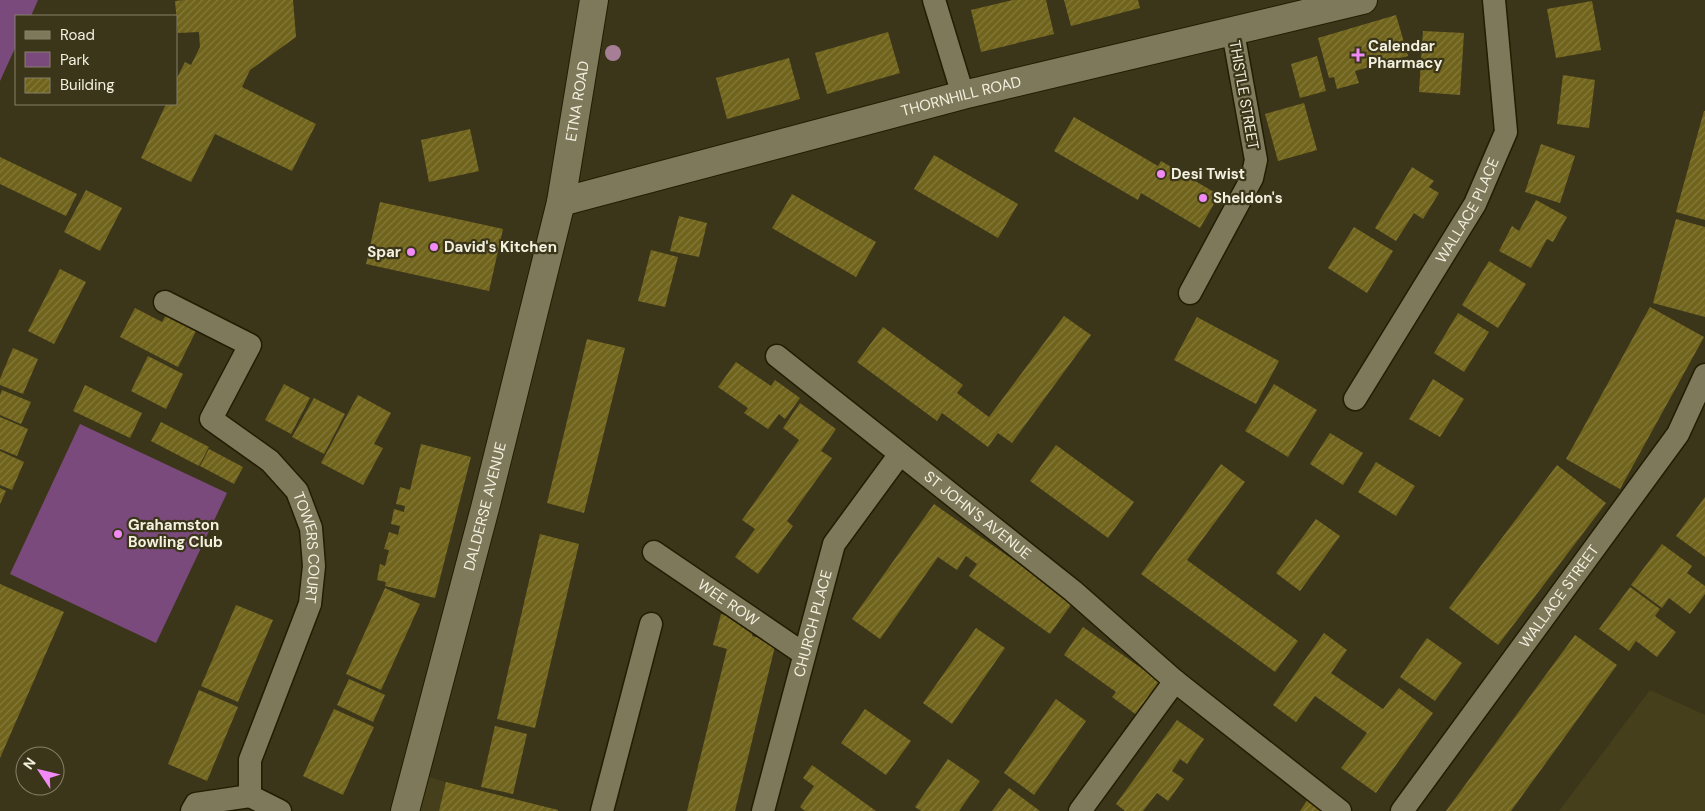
<svg xmlns="http://www.w3.org/2000/svg" width="1705" height="811" font-family="'DM Sans',sans-serif">
<defs>
<pattern id="building-hatch" width="6" height="6" patternUnits="userSpaceOnUse" patternTransform="scale(1.25)"><rect width="6" height="6" fill="#70631c"/><path d="M-1 1l2-2M0 6l6-6M5 7l2-2" fill="none" stroke="#857a3d"/></pattern>
</defs>
<rect width="100%" height="100%" fill="#3b361a"/>
<path fill="#453f1b" d="M1650 690 1705 715V811H1559Z
M416 773 446 782 560 811H405Z"/>
<path fill="#7b4a7c" d="M0 0H38L31 16H16V46L0 81Z
M80 424 227 493 156 643 10 574Z"/>
<path fill="url(#building-hatch)" d="M184 0H293L296 37 250 70 242 87 316 124 292 171 215 134 191 182 141 158 166 104H176V80L185 62 191 65 200 47 199 32 178 33 175 1Z
M1013 0H1046L1054 34 981 52 971 10Z
M1064 0H1138L1140 8 1071 26Z
M1592 1 1601 50 1556 58 1547 9Z
M1396 15 1408 56 1355 71 1359 83 1337 89 1334 77 1329 78 1318 38Z
M1423 31 1464 33 1460 95 1419 92Z
M888 32 900 73 827 94 815 53Z
M1317 56 1326 91 1300 98 1291 64Z
M789 58 800 99 727 119 716 78Z
M1563 75 1595 80 1589 128 1557 124Z
M1304 103 1317 150 1278 161 1265 114Z
M1704 111H1705V220L1676 212Z
M1074 117 1158 166 1161 161 1219 195 1200 228 1141 193 1138 200 1054 151Z
M470 129 479 171 429 182 421 140Z
M1541 144 1575 156 1560 203 1525 192Z
M934 155 1018 204 998 238 914 189Z
M0 157 77 194 66 216 0 184Z
M1412 167 1434 181 1429 187 1439 193 1423 219 1414 213 1396 241 1375 228Z
M86 190 122 208 100 251 64 232Z
M792 194 876 242 856 277 772 228Z
M1536 200 1567 217 1553 242 1547 239 1531 268 1499 251 1512 226 1519 231Z
M380 202 503 229 489 291 366 264Z
M679 216 707 223 699 257 670 251Z
M1676 219 1705 227V317L1653 303Z
M1354 227 1393 251 1367 293 1328 268Z
M651 250 678 257 665 307 638 301Z
M1489 261 1526 284 1498 328 1462 305Z
M60 269 86 282 54 344 28 331Z
M1650 307 1704 337 1620 489 1566 459Z
M135 308 162 322 169 310 199 325 178 367 120 337Z
M1458 313 1489 332 1464 372 1434 353Z
M1064 316 1091 335 1012 443 998 433 988 447 942 413 937 421 857 362 883 327 963 385 957 393 989 417Z
M1197 317 1279 361 1256 404 1174 360Z
M587 339 625 348 584 513 547 503Z
M13 348 38 359 23 394 0 385V379Z
M148 356 183 374 166 409 131 391Z
M736 362 771 386 775 380 800 398 785 419 779 414 768 429 744 413 748 408 718 387Z
M1433 379 1464 399 1440 437 1409 419Z
M284 384 310 398 291 434 265 420Z
M1274 384 1317 410 1288 457 1245 431Z
M85 385 142 413 130 438 73 411Z
M2 390 31 402 21 424 0 415V395Z
M358 395 391 413 374 444 383 448 363 485 321 463Z
M314 398 345 414 324 454 292 437Z
M800 403 836 429 821 451 832 458 787 521 793 526 758 574 735 557 755 529 742 520 799 440 783 428Z
M0 417 28 429 17 456 0 449Z
M161 422 209 447 199 466 151 441Z
M1330 433 1363 453 1343 485 1310 464Z
M421 444 471 457 435 598 385 586 386 582 377 580 380 564 385 566 389 550 384 549 389 532 398 535 400 526 391 524 394 509 404 512 405 506 396 504 400 487 410 490Z
M1056 445 1134 502 1108 538 1030 481Z
M209 449 243 467 234 484 200 466Z
M0 451 24 462 12 490 0 485Z
M1376 462 1415 486 1396 516 1358 492Z
M1221 464 1245 482 1187 560 1298 641 1275 672 1141 574Z
M1557 465 1606 503 1498 645 1449 608Z
M0 488 6 491 0 504Z
M1705 497V557L1676 536Z
M934 504 1073 602 1050 634 969 576 977 564 966 556 957 570 938 557 880 639 852 619Z
M1316 519 1340 536 1300 591 1276 573Z
M540 534 579 544 535 728 497 719Z
M1662 544 1692 566 1687 573 1705 586V594L1690 614 1669 598 1662 608 1631 585Z
M0 584 64 612 0 758Z
M1630 587 1660 609 1655 616 1676 632 1657 657 1636 641 1629 651 1599 629Z
M385 588 420 604 381 690 346 674Z
M236 605 273 620 238 702 201 686Z
M721 614 755 622 752 636 776 642 735 811H687L727 649 713 645Z
M1083 627 1161 682 1138 716 1112 697 1116 692 1064 655Z
M976 628 1005 648 952 724 923 703Z
M1324 633 1347 650 1331 673 1383 709 1399 688 1433 713 1376 793 1341 768 1367 733 1315 696 1296 722 1273 705Z
M1575 635 1617 665 1511 811H1446Z
M1427 638 1462 663 1435 701 1400 677Z
M349 679 385 695 373 722 337 705Z
M199 690 238 707 207 781 168 764Z
M1056 699 1086 721 1034 795 1004 773Z
M334 709 374 727 343 795 303 776Z
M865 709 911 741 886 775 841 743Z
M1177 720 1204 739 1187 764 1180 759 1172 771 1184 779 1168 801 1157 793 1143 811H1125L1116 804Z
M495 726 527 734 513 794 481 787Z
M948 759 980 781 959 811H921L915 807Z
M812 765 876 811H805L800 807 814 786 803 778Z
M446 782 558 810V811H439Z
M1009 788 1040 811H992Z
M1310 796 1331 811H1300Z"/>
<g fill="none" stroke-linecap="round" stroke-linejoin="round">
<g stroke="#221d03" stroke-width="25">
<g id="minor">
<path d="M934 0 963 95"/>
<path d="M1190 293 1252 178 1256 160 1233 32"/>
<path id="s1" d="M165 302 250 345 211 419 270 461 297 491 311 528 314 566 310 604 250 760V796L280 811"/>
<path id="s2" d="M777 356 1073 591 1175 681 1340 811"/>
<path id="s3" d="M1355 399 1475 204 1506 132 1494 0"/>
<path id="s4" d="M654 552 804 654"/>
<path d="M192 811 196 804 250 796"/>
<path d="M602 811 651 624"/>
<path id="s5" d="M763 811 834 544 900 454"/>
<path d="M1080 811 1175 681"/>
<path id="s6" d="M1402 811 1678 434 1705 375"/>
</g>
</g>
<g stroke="#221d03" stroke-width="30">
<g id="tertiary">
<path id="s7" d="M561 202 963 95 1363 0"/>
<path id="s8" d="M405 811 485 508 561 202 594 0"/>
</g>
</g>
<use href="#minor" stroke="#7f795b" stroke-width="22"/>
<use href="#tertiary" stroke="#7f795b" stroke-width="28"/>
</g>
<circle fill="#a67f97" cx="613" cy="53" r="8"/>
<g fill="#f18af4" stroke="#3b361a" stroke-width="2">
<path d="M1355.5 47.5h5v5h5v5h-5v5h-5v-5h-5v-5h5z"/>
<circle cx="1161" cy="174" r="5"/>
<circle cx="1203" cy="198" r="5"/>
<circle cx="434" cy="247" r="5"/>
<circle cx="411" cy="252" r="5"/>
<circle cx="118" cy="534" r="5"/>
</g>
<g text-anchor="middle" stroke-width="4.5" stroke-linejoin="round" paint-order="stroke">
<g font-size="15" font-weight="bold" fill="#f3f0df" stroke="#3b361a" text-anchor="start">
<text x="1368" y="51">Calendar<tspan x="1368" dy="17">Pharmacy</tspan></text>
<text x="1171" y="179">Desi Twist</text>
<text x="1213" y="203">Sheldon's</text>
<text x="444" y="252">David's Kitchen</text>
<text x="401" y="257" text-anchor="end">Spar</text>
<text x="128" y="530">Grahamston<tspan x="128" dy="17">Bowling Club</tspan></text>
</g>
<g font-size="15" fill="#f3f0df" stroke="#3b361a">
<text transform="translate(1244 95) rotate(80)" y="5">THISTLE STREET</text>
<text dy="5" stroke="none"><textPath href="#s7" startOffset="414">THORNHILL ROAD</textPath></text>
<text dy="5" stroke="none"><textPath href="#s8" startOffset="731">ETNA ROAD</textPath></text>
<text dy="5" stroke="none"><textPath href="#s3" startOffset="220">WALLACE PLACE</textPath></text>
<text dy="5" stroke="none"><textPath href="#s8" startOffset="315">DALDERSE AVENUE</textPath></text>
<text dy="5" stroke="none"><textPath href="#s2" startOffset="256">ST JOHN'S AVENUE</textPath></text>
<text dy="5" stroke="none"><textPath href="#s1" startOffset="350">TOWERS COURT</textPath></text>
<text dy="5" stroke="none"><textPath href="#s6" startOffset="266">WALLACE STREET</textPath></text>
<text dy="5" stroke="none"><textPath href="#s4" startOffset="90">WEE ROW</textPath></text>
<text dy="5" stroke="none"><textPath href="#s5" startOffset="194">CHURCH PLACE</textPath></text>
</g>
</g>
<rect x="15" y="15" width="162" height="90" fill="#3b361a" stroke="#858069"/>
<rect x="25" y="31" width="25" height="8" fill="#7f795b" stroke="#858069"/>
<text x="60" y="40" font-size="15" fill="#f3f0df">Road</text>
<rect x="25" y="52" width="25" height="15" fill="#7b4a7c" stroke="#858069"/>
<text x="60" y="65" font-size="15" fill="#f3f0df">Park</text>
<rect x="25" y="78" width="25" height="15" fill="url(#building-hatch)" stroke="#858069"/>
<text x="60" y="90" font-size="15" fill="#f3f0df">Building</text>
<g transform="translate(40 771) rotate(305)"><circle r="24" fill="#3b361a" stroke="#858069"/>
<path d="M0-4L9 19L0 12L-9 19Z" fill="#f18af4"/>
<text y="-8" font-size="14" font-weight="bold" text-anchor="middle" fill="#f3f0df">N</text>
</g>
</svg>
